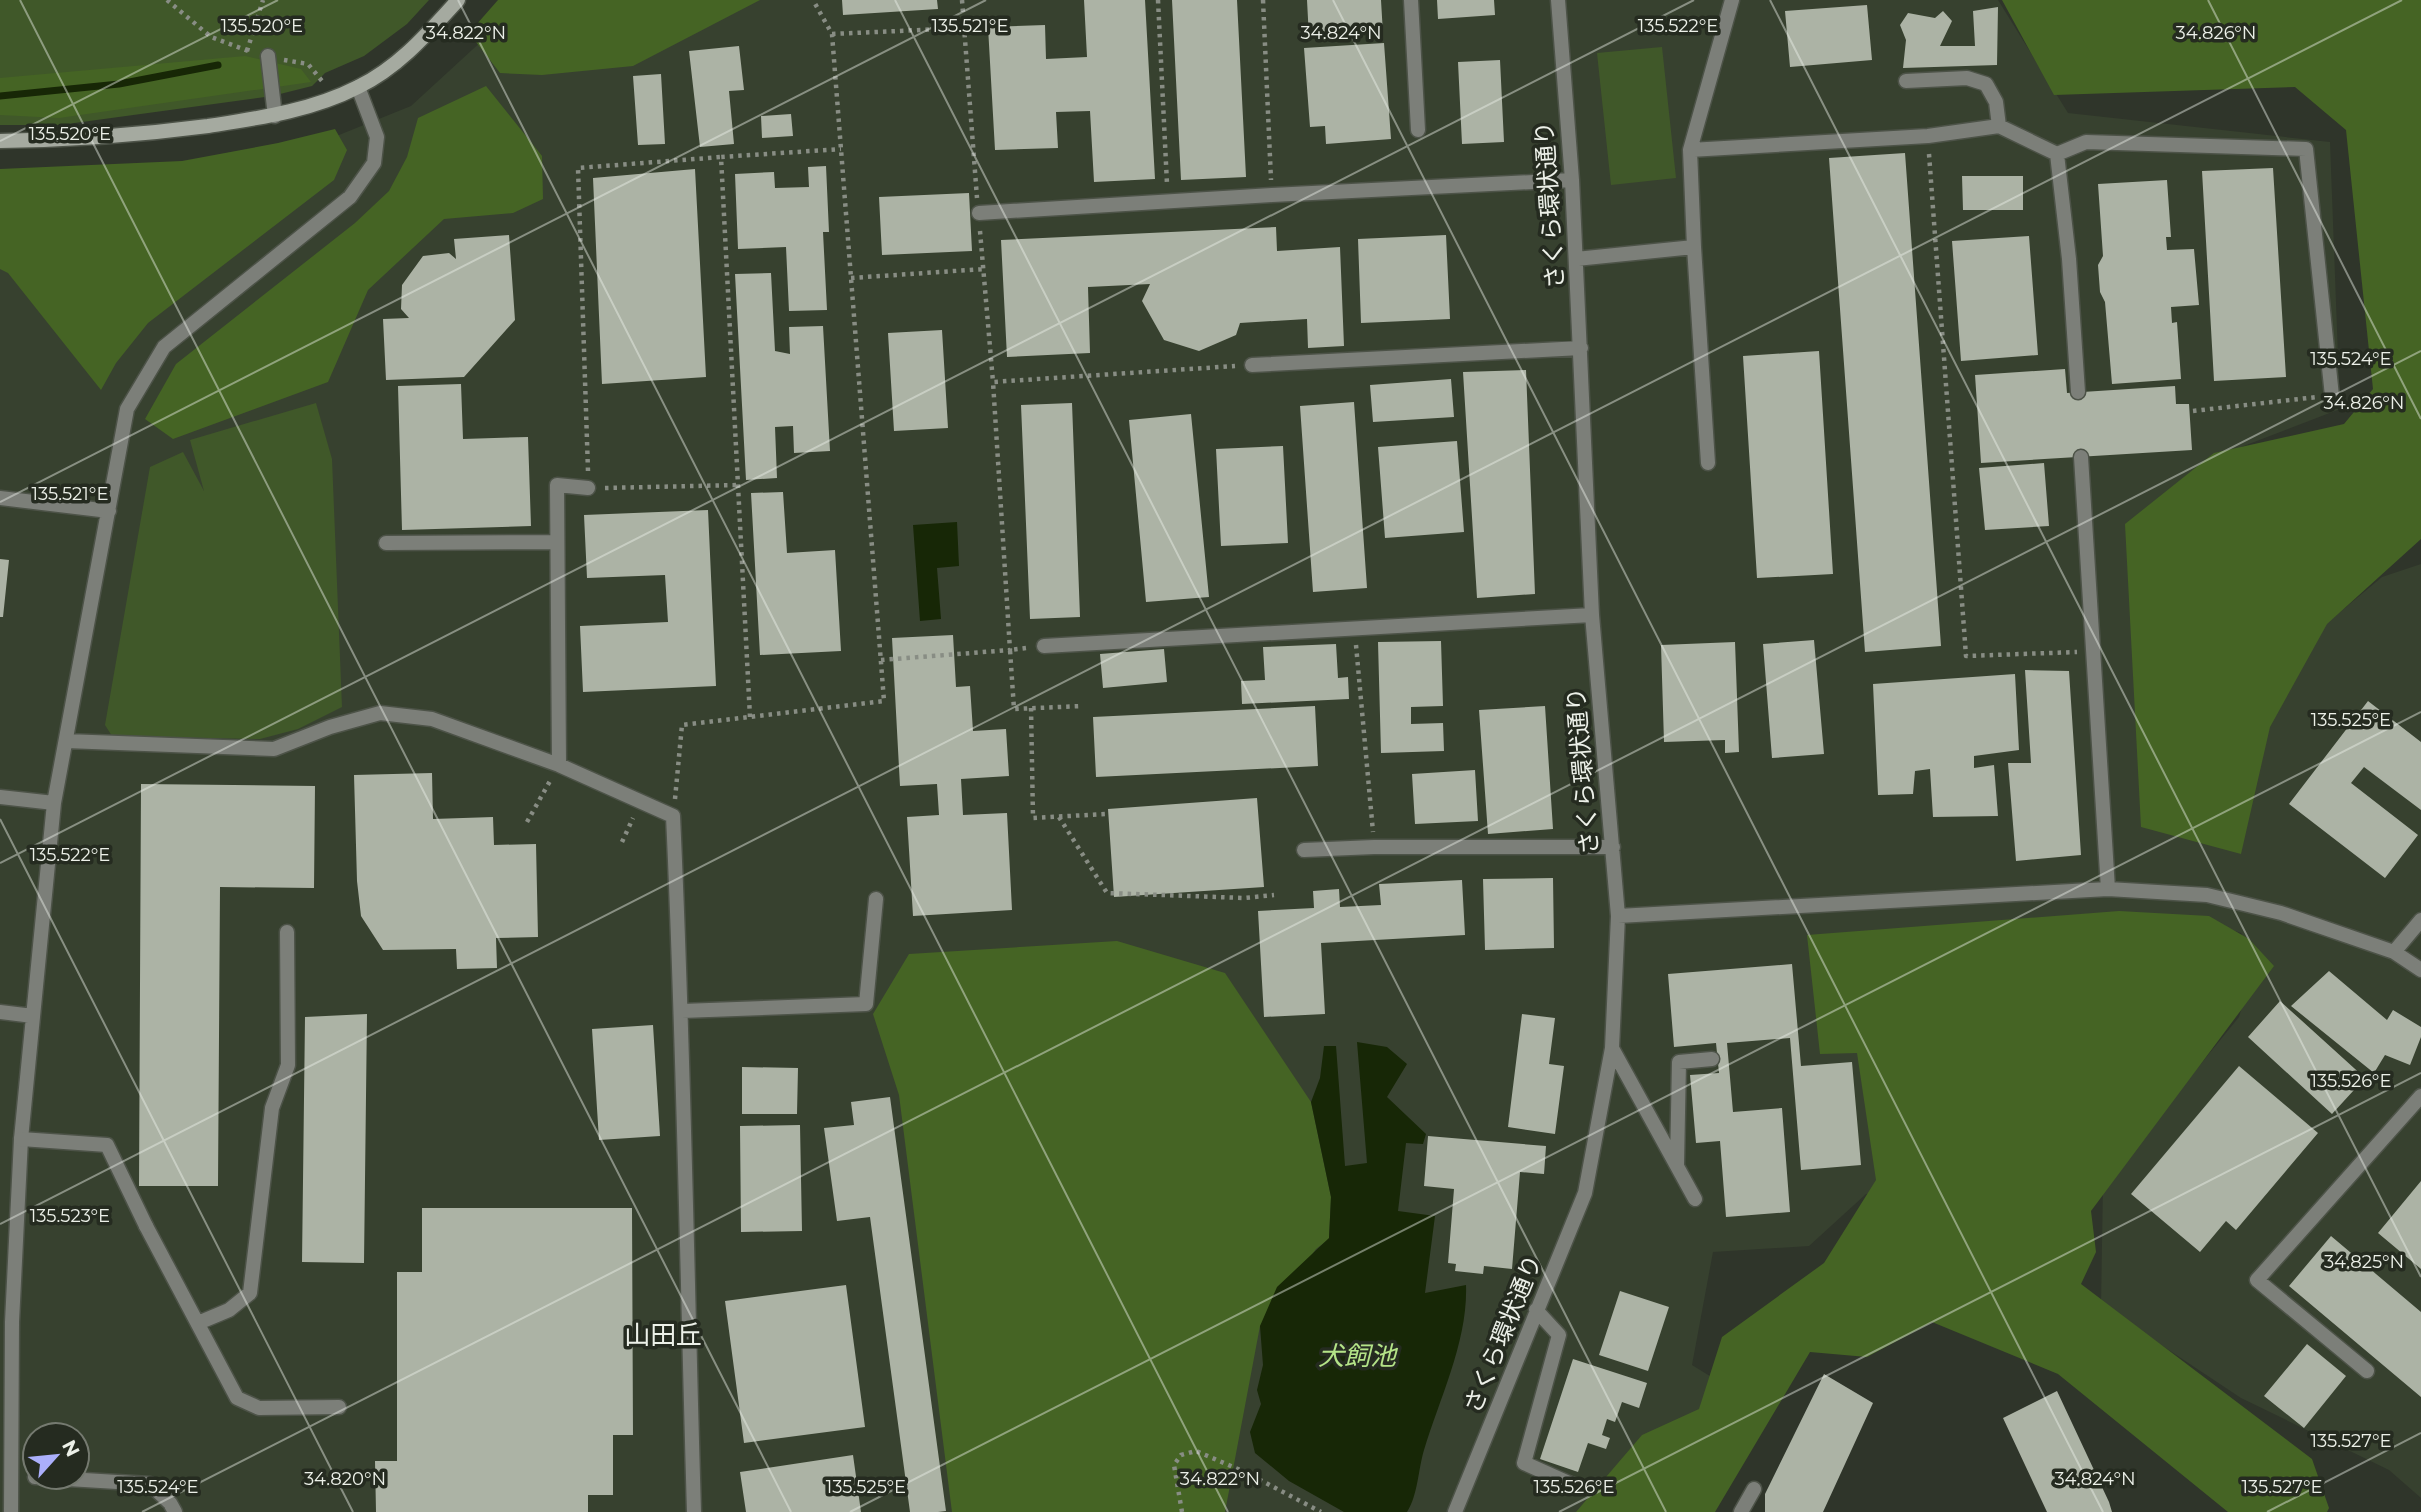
<svg xmlns="http://www.w3.org/2000/svg" width="2421" height="1512" font-family="Montserrat,'Noto Sans JP',sans-serif">
<rect width="100%" height="100%" fill="#2f352a"/>
<path fill="#37412f" fill-rule="evenodd" d="M516 0H1998L2068 113 2330 142 2340 409 2241 447 2219 494 2309 638 2382 577 2421 564V1498L2389 1470 2241 1398 2101 1305 2103 1184 2239 1017 2256 960 2241 933 2214 924 1918 1187 1866 1194 1809 1246 1713 1252 1692 1365 1713 1378 1700 1410 1625 1512H0V214L267 164 411 106 497 27ZM35 1435H77V1477H35Z"/>
<path fill="#405829" d="M0 0H429L407 24 364 56 325 73 312 86 272 96 60 125H0Z
M1662 47 1676 178 1611 185 1597 53Z
M316 403 332 459 342 707 298 729 260 739 112 736 105 725 150 467 183 452 204 491 190 440Z"/>
<path fill="#456424" d="M498 0H760L633 66 542 75 500 73 469 33Z
M2002 0H2421V539L2327 624 2270 727 2241 854 2141 827 2125 524 2214 453 2344 424 2373 389 2346 130 2295 87 2054 95Z
M245 56 301 69 311 82 59 118 0 115V78Z
M486 86 542 156 543 199 513 213 444 219 368 290 328 382 173 439 145 419 176 364 355 223 389 191 407 157 418 118Z
M335 129 347 150 334 180 148 323 116 363 101 390 8 273 0 269V169L182 161 278 143Z
M2119 911 2209 916 2249 939 2274 966 2091 1211 2096 1252 2081 1284 2312 1459 2329 1508 2327 1512H2228L2058 1374 1932 1322 1867 1357 1810 1352 1715 1512H1576L1642 1435 1699 1409 1722 1337 1824 1263 1876 1180 1857 1053 1820 1054 1807 935Z
M1117 941 1225 973 1311 1102 1331 1197 1329 1239 1316 1249 1260 1326 1225 1512H952L899 1095 873 1014 909 954Z"/>
<path fill="#172706" d="M957 522 959 566 937 568 941 619 920 621 913 525Z
M1357 1042 1387 1047 1407 1064 1387 1097 1426 1134 1423 1144 1406 1143 1398 1211 1435 1216 1425 1293 1466 1285C1468 1341 1440 1397 1424 1450 1418 1470 1418 1495 1407 1512H1344L1289 1481 1255 1453 1250 1432 1261 1404 1257 1390 1263 1365 1260 1326 1277 1287 1329 1238 1331 1197 1311 1102 1320 1078 1324 1046H1336L1345 1166 1367 1163Z"/>
<g fill="none" stroke-linecap="round" stroke-linejoin="round">
<path stroke="#172706" stroke-width="7" d="M0 96 119 84 218 65"/>
</g>
<path fill="#acb3a5" d="M842 0H937L938 9 843 15Z
M1084 0H1145L1155 179 1094 182 1090 111 1056 112 1058 148 995 150 988 27 1045 25 1046 59 1087 57Z
M1172 0H1237L1246 177 1181 180Z
M1307 0H1381L1383 34 1309 38Z
M1437 0H1494L1495 15 1438 19Z
M1867 5 1872 60 1790 67 1785 11Z
M1998 7 1997 65 1903 68 1906 40 1900 25 1908 13 1935 18 1943 11 1952 21 1940 46H1975L1973 11Z
M1384 43 1391 139 1326 144 1325 126 1310 127 1304 48Z
M739 46 744 90 729 91 734 144 700 147 689 51Z
M1500 60 1504 142 1462 144 1458 62Z
M661 74 665 144 638 145 633 76Z
M791 114 793 136 762 138 761 116Z
M1905 153 1941 646 1865 652 1829 158Z
M826 166 829 232H823L827 310 789 311 786 247 738 249 735 174 774 172 775 188 809 187 808 167Z
M2273 168 2286 377 2214 381 2202 171Z
M695 169 706 377 602 384 593 178Z
M1962 176H2023V210H1963Z
M2167 180 2171 237H2166L2167 250 2194 249 2199 305 2171 307 2172 323 2177 322 2181 379 2112 384 2105 302 2100 292 2098 265 2103 256 2098 184Z
M969 193 972 251 882 255 879 197Z
M1276 227 1277 251 1340 247 1344 346 1308 348 1307 319 1240 323 1236 335 1199 351 1164 340 1142 301 1150 284 1088 287 1090 353 1007 357 1001 240Z
M509 235 515 320 464 377 386 380 383 319 409 318 401 309 402 285 423 256 449 253 456 259 454 239Z
M1446 235 1450 319 1361 323 1358 239Z
M2029 236 2038 355 1961 361 1952 241Z
M771 273 775 351 790 354 789 327 823 326 830 451 794 453 793 426 775 427 777 478 746 480 735 274Z
M942 330 948 428 894 431 888 333Z
M1819 351 1833 574 1757 578 1743 356Z
M2065 369 2067 393 2175 386 2176 404H2189L2192 450 1981 463 1975 375Z
M1526 370 1535 594 1477 598 1463 372Z
M1451 379 1454 417 1373 422 1370 385Z
M461 384 463 439 528 437 531 526 402 530 398 386Z
M1354 402 1367 588 1313 592 1300 406Z
M1072 403 1080 617 1030 619 1021 405Z
M1191 414 1209 597 1146 602 1129 420Z
M1457 441 1464 532 1385 538 1378 447Z
M1283 446 1288 543 1221 546 1216 449Z
M2044 463 2049 526 1985 530 1979 468Z
M783 492 787 553 835 550 841 651 760 655 751 493Z
M708 510 716 686 583 692 580 626 668 622 665 575 587 578 584 515Z
M0 559 9 560 3 617H0Z
M953 635 956 687 970 686 973 731 1006 729 1009 776 961 779 963 815 1007 813 1012 910 913 916 907 817 939 815 937 784 900 786 892 638Z
M1814 640 1824 754 1772 758 1763 644Z
M1441 641 1443 706 1411 707V724L1443 723 1444 751 1381 753 1378 642Z
M1735 642 1739 752 1725 753V740L1664 742 1661 645Z
M1336 644 1338 678 1348 677 1349 699 1242 704 1241 681 1265 680 1263 647Z
M1164 649 1167 682 1103 688 1100 654Z
M2025 670 2069 671 2081 855 2016 861 2008 763H2031Z
M2015 674 2019 750 1974 756V768L1994 765 1998 816 1933 817 1930 769 1915 771 1913 794 1878 795 1873 684Z
M2368 701 2421 742V810L2364 767 2351 783 2418 835 2385 878 2289 804Z
M1315 706 1318 766 1096 777 1093 717Z
M1545 706 1553 829 1488 834 1479 710Z
M1475 770 1478 821 1415 824 1412 774Z
M432 773 433 819 493 817 494 845 536 844 538 937 496 938 497 968 457 969 456 949 383 950 361 916 357 881 354 775Z
M141 784 315 786 314 888 220 887 218 1186H139Z
M1257 798 1264 887 1114 897 1108 809Z
M1553 878 1554 948 1485 950 1483 879Z
M1462 880 1465 935 1321 943 1325 1014 1264 1017 1258 911 1314 908 1313 891 1339 889 1340 907 1381 905 1379 884Z
M1792 964 1801 1066 1852 1062 1861 1165 1801 1170 1790 1038 1727 1043 1733 1112 1782 1108 1790 1212 1726 1217 1720 1141 1696 1143 1690 1075 1719 1073 1716 1043 1674 1047 1668 974Z
M2329 971 2387 1020 2393 1010 2421 1027V1037L2410 1065 2385 1055 2374 1073 2291 1006Z
M2280 1001 2365 1078 2332 1114 2248 1037Z
M367 1014 364 1263 302 1262 305 1017Z
M1522 1014 1555 1018 1549 1064 1564 1066 1555 1134 1508 1127Z
M653 1025 660 1136 599 1140 592 1029Z
M2239 1066 2318 1133 2236 1230 2226 1221 2200 1252 2131 1194Z
M742 1067 798 1068 797 1114H742Z
M890 1097 946 1511 938 1512H910L870 1217 837 1221 824 1128 854 1125 851 1102Z
M800 1125 802 1231 741 1232 740 1126Z
M1428 1136 1546 1146 1544 1174 1520 1172 1512 1269 1484 1266 1483 1274 1455 1271 1456 1264 1448 1263 1454 1189 1424 1186Z
M2421 1181V1269L2378 1233Z
M422 1208H632L633 1435H613V1495H588V1512H376L375 1461H397V1272H422Z
M2331 1236 2421 1312V1397L2289 1286Z
M846 1285 865 1427 744 1443 725 1301Z
M1620 1291 1669 1307 1648 1371 1599 1355Z
M2307 1344 2346 1376 2304 1428 2264 1396Z
M1573 1359 1647 1383 1639 1408 1622 1402 1615 1422 1607 1419 1602 1435 1610 1438 1606 1449 1588 1443 1578 1472 1540 1459Z
M1824 1374 1873 1403 1823 1512H1765V1494Z
M2057 1391 2109 1502 2112 1512H2047L2003 1418Z
M853 1455 861 1512H746L740 1472Z"/>
<g fill="none" stroke-linecap="round" stroke-linejoin="round">
<g stroke="#4d5348" stroke-width="17">
<path id="service" d="M1411 0 1418 130
M268 56 275 116
M1906 81 1967 78 1986 84 1996 102 1999 126
M1690 150 1732 0
M2057 154 2069 259 2078 392
M979 213 1272 195 1572 180
M1694 247 1708 463
M1576 259 1694 247 1690 150 1928 136 1999 126 2057 154 2086 142 2306 149 2332 396
M1252 365 1581 348
M2081 457 2108 889
M0 498 109 511
M386 543 557 542
M1044 646 1592 615
M66 741 274 749 330 727 380 713 432 719 559 765 673 816C684 1048 687 1280 694 1512
M559 765 557 485 588 488
M0 797 54 803
M1304 850 1374 847H1613
M1618 916 2108 889 2207 895 2281 913 2394 952 2421 970
M2394 952 2421 920
M682 1011 866 1004 876 899
M0 1012 33 1016
M1612 1048 1695 1199
M1677 1164 1679 1062 1712 1059
M146 1226 237 1398 259 1408 339 1407
M1536 1310 1559 1335 1524 1463 1573 1485
M198 1323 229 1310 250 1293 272 1108 288 1065 287 932
M2367 1371 2257 1280 2421 1096
M35 1477 150 1484 170 1503 175 1512
M11 1512 12 1322 21 1139 54 803 127 409 164 347 350 197 374 163 377 137 358 87
M1455 1512 1585 1193 1612 1048 1618 916 1592 615 1572 180 1558 0
M1741 1512 1754 1489"/>
</g>
<g stroke="#4d5348" stroke-width="17">
<path id="minor" d="M21 1139 107 1145 146 1226"/>
</g>
<g stroke="#4d5348" stroke-width="17">
<path id="secondary" d="M0 141C70 140 139 135 208 126 259 118 311 111 358 87 399 67 428 33 458 0"/>
</g>
<path stroke="#888d84" stroke-width="4.5" stroke-dasharray="3.5 5" stroke-linecap="butt" d="M167 0 211 37 251 52
M962 0 977 198
M1158 0 1167 184
M1263 0 1271 180
M832 34 964 28
M247 51 263 0
M284 60 308 64 322 81
M1929 154 1966 656 2077 652
M980 231 993 382 1235 366
M851 278 984 269
M2193 411 2317 397
M588 471 578 168 721 157
M605 488 738 485
M1356 645 1373 832
M1026 648 1010 650 1014 709 1083 706
M881 660 1010 650 993 382
M1031 708 1033 818 1105 814
M750 717 721 157 841 149
M675 799 682 725 884 701 832 34 813 0
M1059 817 1107 893 1244 898 1274 895
M527 822 550 781
M622 842 633 818
M1182 1512 1174 1465 1181 1455 1196 1451 1247 1473 1321 1512"/>
<use href="#service" stroke="#7c7f79" stroke-width="14"/>
<use href="#minor" stroke="#7c7f79" stroke-width="14"/>
<use href="#secondary" stroke="#a5aaa0" stroke-width="14"/>
</g>
<path fill="none" stroke="#ecf0e8" stroke-width="2" stroke-opacity="0.45" d="M20 0 791 1512M458 0 1228 1512M895 0 1666 1512M1333 0 2103 1512M1770 0 2421 1277M2208 0 2421 419M0 141 278 0M0 502 986 0M0 819 353 1512M0 863 1694 0M0 1224 2402 0M142 1512 2421 351M850 1512 2421 712M1559 1512 2421 1073M2267 1512 2421 1433"/>
<g text-anchor="middle" stroke-width="7" stroke-linejoin="round" paint-order="stroke">
<g font-size="24" fill="#ecf0e8" stroke="#252b20">
<text transform="translate(1550 205) rotate(-94)" y="8">さくら環状通り</text>
<text transform="translate(1583 771) rotate(-95)" y="8">さくら環状通り</text>
<text transform="translate(1503 1334) rotate(-68)" y="8">さくら環状通り</text>
</g>
<g font-size="26" fill="#ecf0e8" stroke="#252b20">
<text x="663" y="1344">山田丘</text>
</g>
<g font-size="26" font-style="italic" fill="#b4e388" stroke="#252b20">
<text x="1357" y="1365">犬飼池</text>
</g>
</g>
<g font-size="18" text-anchor="middle" fill="#ecf0e8" stroke="#252b20" stroke-width="7" stroke-linejoin="round" paint-order="stroke">
<text x="262" y="32">135.520°E</text>
<text x="1678" y="32">135.522°E</text>
<text x="970" y="32">135.521°E</text>
<text x="466" y="39">34.822°N</text>
<text x="1341" y="39">34.824°N</text>
<text x="2216" y="39">34.826°N</text>
<text x="70" y="140">135.520°E</text>
<text x="2351" y="365">135.524°E</text>
<text x="2364" y="409">34.826°N</text>
<text x="70" y="500">135.521°E</text>
<text x="2351" y="726">135.525°E</text>
<text x="70" y="861">135.522°E</text>
<text x="2351" y="1087">135.526°E</text>
<text x="70" y="1222">135.523°E</text>
<text x="2364" y="1268">34.825°N</text>
<text x="2351" y="1447">135.527°E</text>
<text x="345" y="1485">34.820°N</text>
<text x="1220" y="1485">34.822°N</text>
<text x="2095" y="1485">34.824°N</text>
<text x="158" y="1493">135.524°E</text>
<text x="1574" y="1493">135.526°E</text>
<text x="2282" y="1493">135.527°E</text>
<text x="866" y="1493">135.525°E</text>
</g>
<g transform="translate(56 1456) rotate(63)"><circle r="33" fill="#252b20" stroke="#757a70" stroke-width="2"/>
<path d="M0-5L12 26L0 18L-12 26Z" fill="#abaffb"/>
<text y="-10" font-size="19" font-weight="bold" text-anchor="middle" fill="#ecf0e8">N</text>
</g>
</svg>
